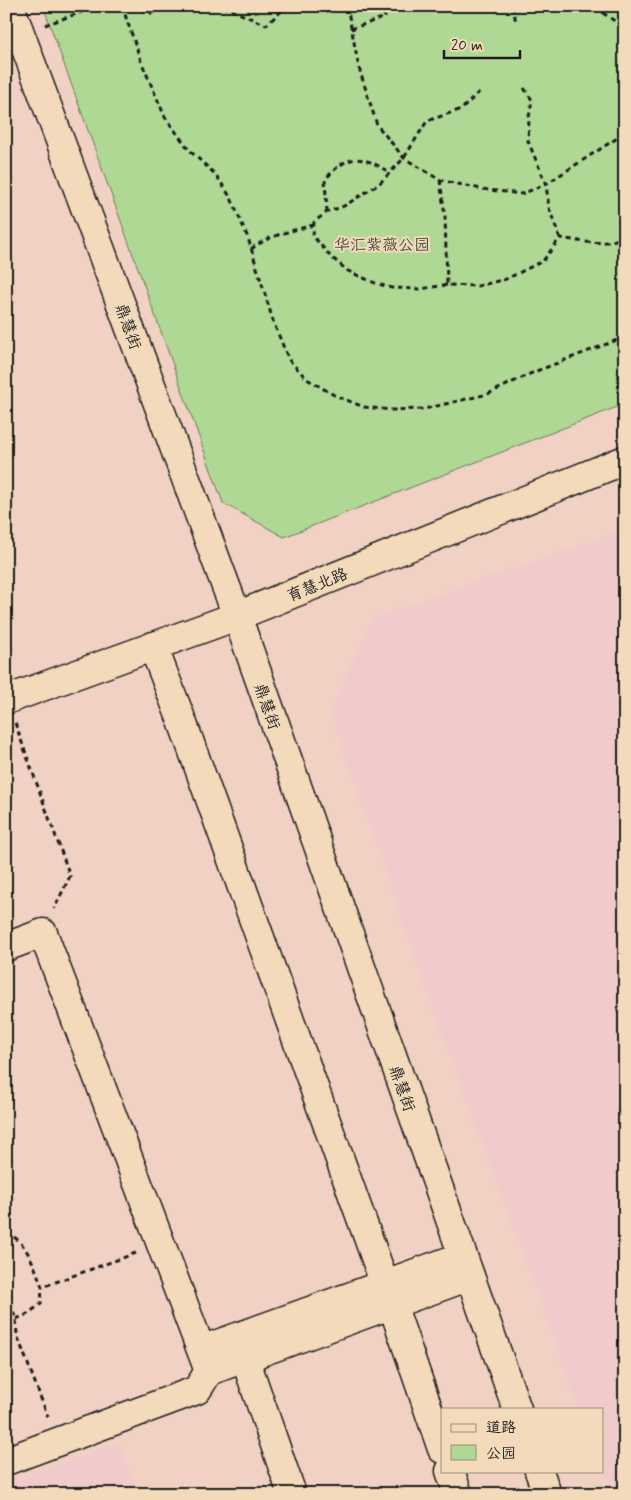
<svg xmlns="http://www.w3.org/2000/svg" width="631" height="1500" font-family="Mynerve,'LXGW WenKai TC',sans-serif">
<rect width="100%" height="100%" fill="#f1d1c4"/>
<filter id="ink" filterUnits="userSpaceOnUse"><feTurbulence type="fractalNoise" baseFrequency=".02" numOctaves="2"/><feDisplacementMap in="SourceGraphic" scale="10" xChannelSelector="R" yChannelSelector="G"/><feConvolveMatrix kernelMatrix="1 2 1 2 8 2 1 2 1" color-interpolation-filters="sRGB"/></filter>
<g filter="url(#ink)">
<path fill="#f1cbcb" d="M625 529V1488L603 1475 602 1409H579L414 955 330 712 372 618Z
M119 1443 137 1494H6V1482Z"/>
<path fill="#afd895" stroke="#667a58" d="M43 6H625V404L284 537 223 503Z"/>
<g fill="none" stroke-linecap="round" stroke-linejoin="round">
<g stroke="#1c1c1c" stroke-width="31">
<path id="minor" d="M10 6 237 616 517 1409
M153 646 182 721 392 1304 442 1449
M6 700 237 616 625 460
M6 947 43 933 209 1371 197 1390 6 1461
M239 1341 292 1494
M201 1350 463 1256
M209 1371 470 1276
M450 1471 458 1494
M539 1471 547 1494"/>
</g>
<path stroke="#1c1c1c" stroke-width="3" stroke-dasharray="5 4" stroke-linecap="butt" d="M122 6 141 61 165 117 190 151 216 175 231 198 248 238 274 324 289 360 307 379 334 395 364 407 392 410 424 409 488 394 534 372 625 337
M134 6 149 14 170 6
M223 6 266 25 287 6
M347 6 359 68 377 125 404 158 440 180 481 189 522 194 546 184 625 133
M513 6 516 23
M597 6 603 13 625 28
M603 13 606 6
M45 25 99 6
M351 29 385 17 381 6
M524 88 532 100 529 117 528 141 546 184 549 208 560 238
M440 180 445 216 447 285 478 286 506 279 543 261 560 238C580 241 608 248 625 235
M327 212 325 180C347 153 362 154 390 173
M251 249C270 235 291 231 314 225
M447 285 420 289 392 288 375 283 348 271 330 256 313 236 314 222 327 212 344 206 379 184 404 158 427 121 462 109 481 90
M15 723 70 876 54 909
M6 1233C27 1240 35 1268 42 1287L136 1253
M6 1295 16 1319 17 1335 48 1417
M16 1319 26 1315 41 1304 42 1287"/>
<use href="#minor" stroke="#f2daba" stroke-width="28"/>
</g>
</g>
<g text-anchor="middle" stroke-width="4" stroke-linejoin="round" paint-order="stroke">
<g font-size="16" fill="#414b3a" stroke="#f2daba">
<text x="382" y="250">华汇紫薇公园</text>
</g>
<g font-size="16" fill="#1c1c1c" stroke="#f2daba">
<text transform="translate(129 326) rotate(70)" y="6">鼎慧街</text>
<text transform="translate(317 584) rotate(-22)" y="6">育慧北路</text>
<text transform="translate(268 706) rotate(71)" y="6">鼎慧街</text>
<text transform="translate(403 1088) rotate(71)" y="6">鼎慧街</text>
</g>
</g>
<rect width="631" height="1500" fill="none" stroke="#f2daba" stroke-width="25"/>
<rect x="12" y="12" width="606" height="1475" fill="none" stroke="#1c1c1c" stroke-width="2" filter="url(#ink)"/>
<rect x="441" y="1408" width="162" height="65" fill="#f2daba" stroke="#9c8e7b"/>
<rect x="451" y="1424" width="25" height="8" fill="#f2daba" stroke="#9c8e7b"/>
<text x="486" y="1432" font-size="15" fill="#1c1c1c">道路</text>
<rect x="451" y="1445" width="25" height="15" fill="#afd895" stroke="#9c8e7b"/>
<text x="486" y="1458" font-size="15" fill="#1c1c1c">公园</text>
<path d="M444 50v8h76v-8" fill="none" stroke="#1c1c1c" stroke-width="2.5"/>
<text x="451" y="50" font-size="15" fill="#1c1c1c" stroke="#f2daba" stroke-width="4" paint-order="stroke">20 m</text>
</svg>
